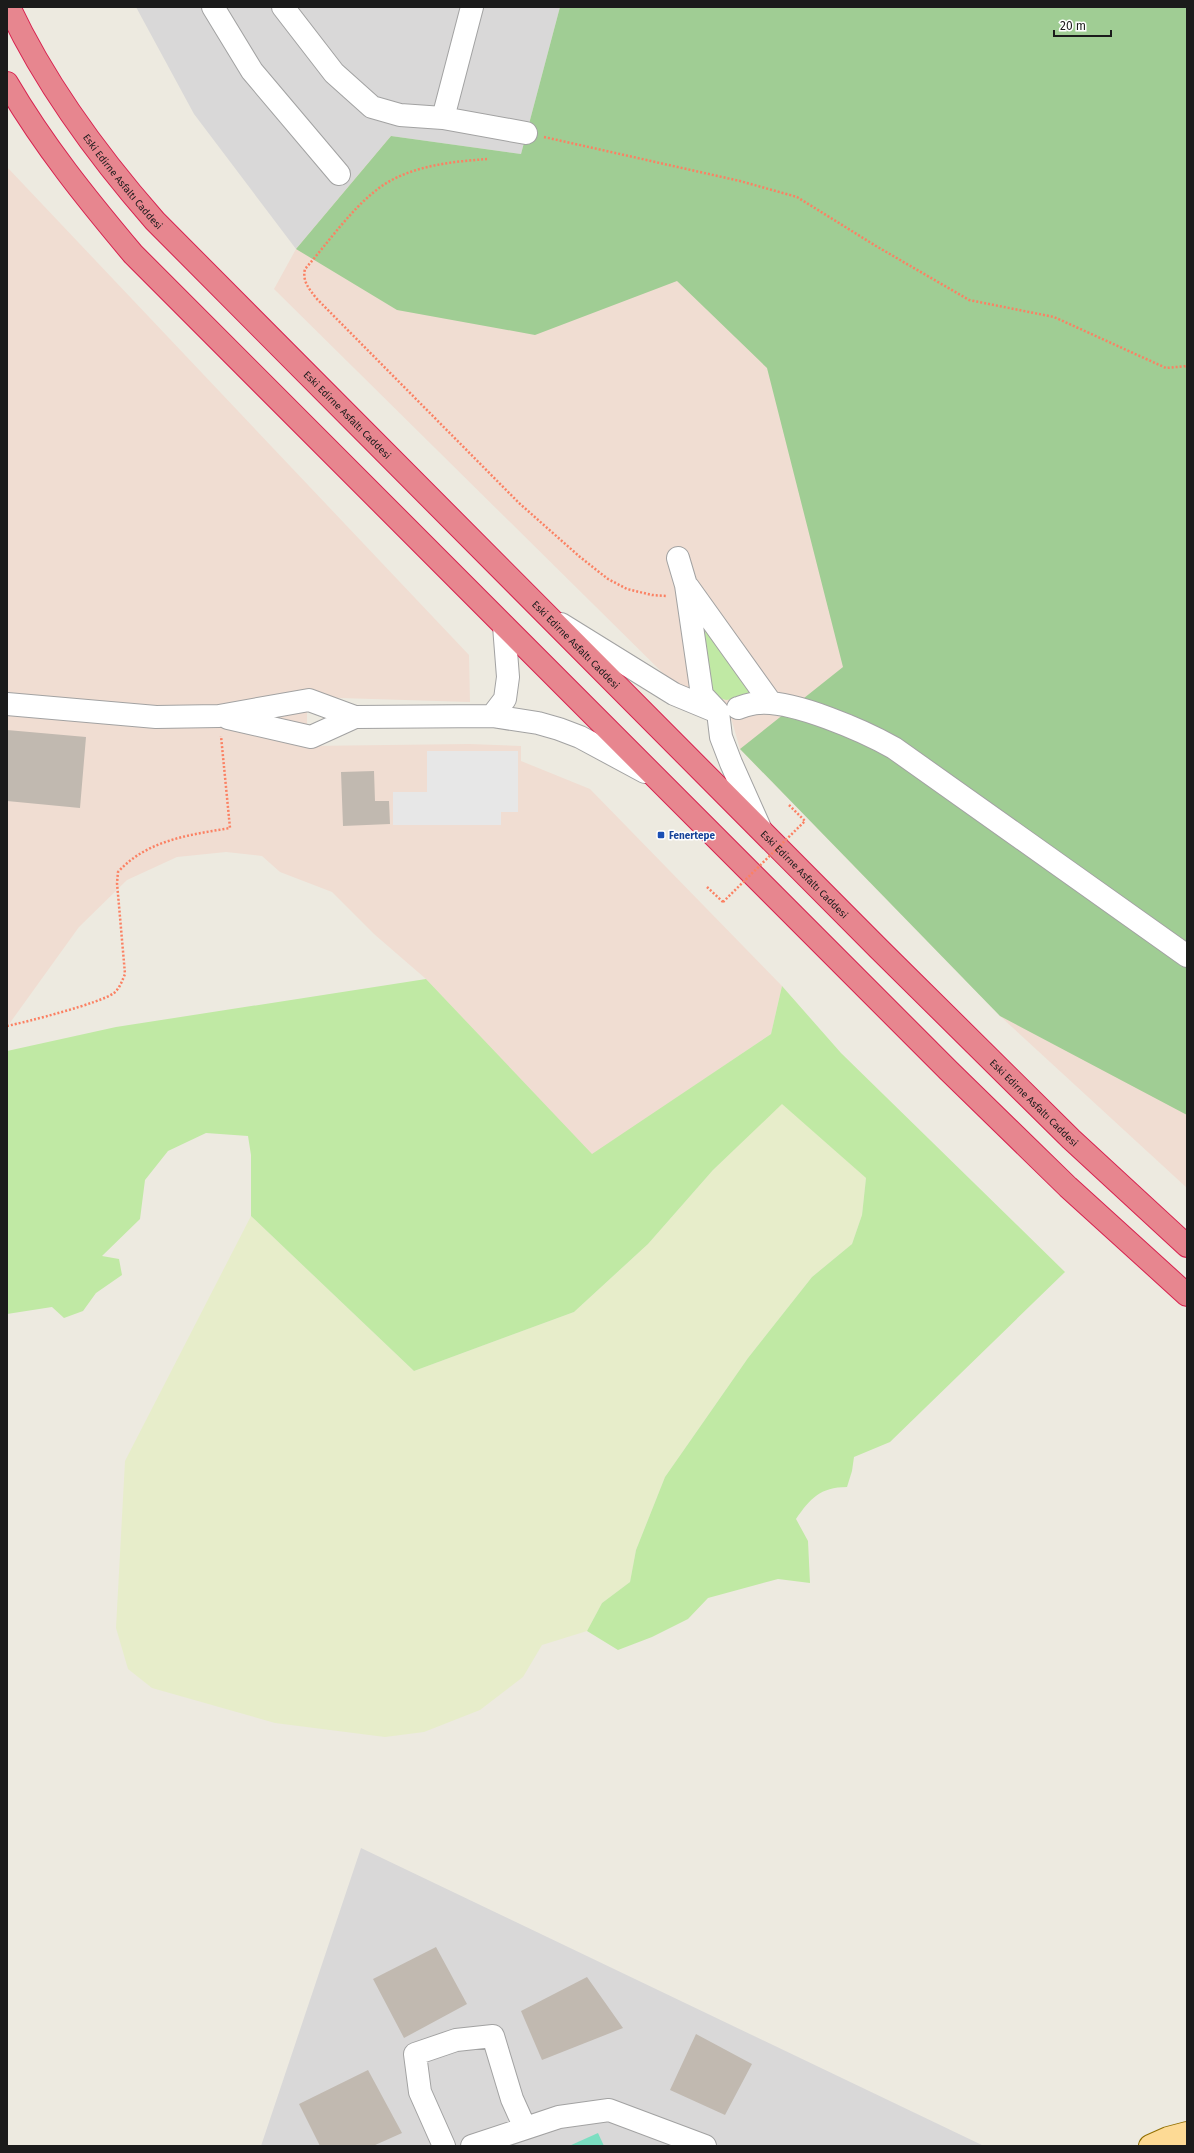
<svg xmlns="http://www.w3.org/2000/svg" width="1194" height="2153" font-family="'Fira Sans',sans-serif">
<rect width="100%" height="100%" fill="#edeae0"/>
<path fill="#d9d8d8" d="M136 7H560L521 154 391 136 296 249 194 114Z
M361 1848 984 2146H261Z"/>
<path fill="#f0ddd2" d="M391 136 1187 379V1188L1000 1016 740 749 727 704 677 687 274 289 296 249Z
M7 167 469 655 470 702 307 697V746L469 744 521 746V761L590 789 782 986 771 1034 592 1155 426 979 374 934 332 892 280 872 262 856 226 852 177 857 127 880 79 927 7 1027Z"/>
<path fill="#e7edca" d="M782 1103 866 1178 862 1215 852 1244 812 1277 748 1358 665 1477 636 1550 630 1582 602 1603 587 1631 542 1645 523 1677 480 1710 424 1732 385 1737 275 1723 152 1688 128 1669 116 1628 125 1461 251 1216 414 1371 574 1312 648 1244 713 1170Z"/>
<path fill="#c0e9a4" d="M692 601 758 696 726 700 709 695Z
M426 979 592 1154 771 1034 782 986 841 1053 1065 1272 890 1442 854 1457 852 1471 847 1487C820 1487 810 1499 796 1519L808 1541 810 1583 778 1579 708 1598 688 1619 652 1637 618 1650 587 1631 602 1603 630 1582 636 1550 665 1477 748 1358 812 1277 852 1244 862 1215 866 1178 782 1104 713 1170 648 1244 574 1312 414 1371 251 1216V1155L248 1136 206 1133 168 1151 145 1180 140 1219 102 1256 119 1259 122 1275 96 1293 83 1311 64 1318 52 1307 7 1314V1051L116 1027Z"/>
<path fill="#a0cd94" d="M560 7H1187V1115L1000 1016 740 749 843 667 767 368 677 281 535 335 397 310 296 249 391 136 521 154Z"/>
<path fill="#7cdec1" d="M598 2133 604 2146H569Z"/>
<path fill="#e7e7e7" d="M427 751H518V812H501V825H393V792H427Z"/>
<path fill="#c1b9b0" d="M7 730 86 737 80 808 7 801Z
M374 771 375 801H389L390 824 343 826 341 772Z
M436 1947 467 2004 404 2038 373 1979Z
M587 1977 623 2028 542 2060 521 2011Z
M696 2034 752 2064 725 2115 670 2090Z
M368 2070 402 2133 373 2146H320L299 2104Z"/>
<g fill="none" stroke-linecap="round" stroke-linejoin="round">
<g stroke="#a2a2a2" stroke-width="24">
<path id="minor" d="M213 7 252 71 339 174
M283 7 334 73 372 107 400 115 443 118 526 133
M443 118 472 7
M678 558 686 585 702 695 718 712 721 737 731 763 760 828
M688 587 771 703
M561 624 674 694 715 711
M7 704 156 717 219 716 309 700 355 717 492 716 538 723 559 729 580 737 645 772
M738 708C744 706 752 703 759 703 793 700 864 731 894 748L1187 956
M492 716 505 699 508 677 504 626
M228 718 311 737 355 717
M444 2146 420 2092 415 2054 456 2040 493 2036 512 2099 525 2128
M472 2146 559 2117 609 2110 705 2146"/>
</g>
<g stroke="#926f00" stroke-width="24">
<path id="major" d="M1150 2146 1168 2138 1187 2133"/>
</g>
<g stroke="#d7214f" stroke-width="24">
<g id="highway">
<path id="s1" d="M9 7C46 86 98 156 155 221L879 949 1071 1139 1187 1246"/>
<path d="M7 83C44 146 86 198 133 254L949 1071 1068 1187 1187 1295"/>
</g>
</g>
<path stroke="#fb8163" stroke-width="2.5" stroke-dasharray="2 2" stroke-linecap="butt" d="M544 137 740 181 797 197 876 246 969 300 1054 317 1166 368 1187 366
M487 159C449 162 405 166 374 192 349 212 327 244 305 269 302 281 309 289 317 299L519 503 580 557 608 579 627 589 652 595 667 596
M789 805 805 821
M707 887 723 902
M7 1026C26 1022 101 1003 114 993 120 988 122 981 125 974L117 883 118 872C147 840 189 835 230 828L221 736"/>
<use href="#minor" stroke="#fff" stroke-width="22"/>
<use href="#major" stroke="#fdda95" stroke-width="22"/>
<use href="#highway" stroke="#e7868f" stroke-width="22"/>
<path stroke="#fb8163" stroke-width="2.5" stroke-dasharray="2 2" stroke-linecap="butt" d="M723 902 805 821"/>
</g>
<rect fill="#1a4fb4" stroke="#fff" stroke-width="1.5" x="657" y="831" width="8" height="8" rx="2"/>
<g text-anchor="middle" stroke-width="3" stroke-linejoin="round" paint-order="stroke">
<g font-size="10" fill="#1b1b1b" stroke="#fff">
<text dy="4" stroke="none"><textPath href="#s1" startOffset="209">Eski Edirne Asfaltı Caddesi</textPath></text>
<text dy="4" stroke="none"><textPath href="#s1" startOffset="533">Eski Edirne Asfaltı Caddesi</textPath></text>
<text dy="4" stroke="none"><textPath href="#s1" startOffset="857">Eski Edirne Asfaltı Caddesi</textPath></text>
<text dy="4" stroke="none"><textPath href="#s1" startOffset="1181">Eski Edirne Asfaltı Caddesi</textPath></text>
<text dy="4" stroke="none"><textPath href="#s1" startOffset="1505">Eski Edirne Asfaltı Caddesi</textPath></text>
</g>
<g font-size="10" font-weight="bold" fill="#164399" stroke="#fff" text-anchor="start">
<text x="669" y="839">Fenertepe</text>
</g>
</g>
<rect width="1194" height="2153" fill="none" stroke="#1b1b1b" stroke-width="16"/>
<path d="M1054 30v6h57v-6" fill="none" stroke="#1b1b1b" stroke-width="2"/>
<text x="1060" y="30" font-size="12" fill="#1b1b1b" stroke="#ffffff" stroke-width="3" paint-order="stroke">20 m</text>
</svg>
